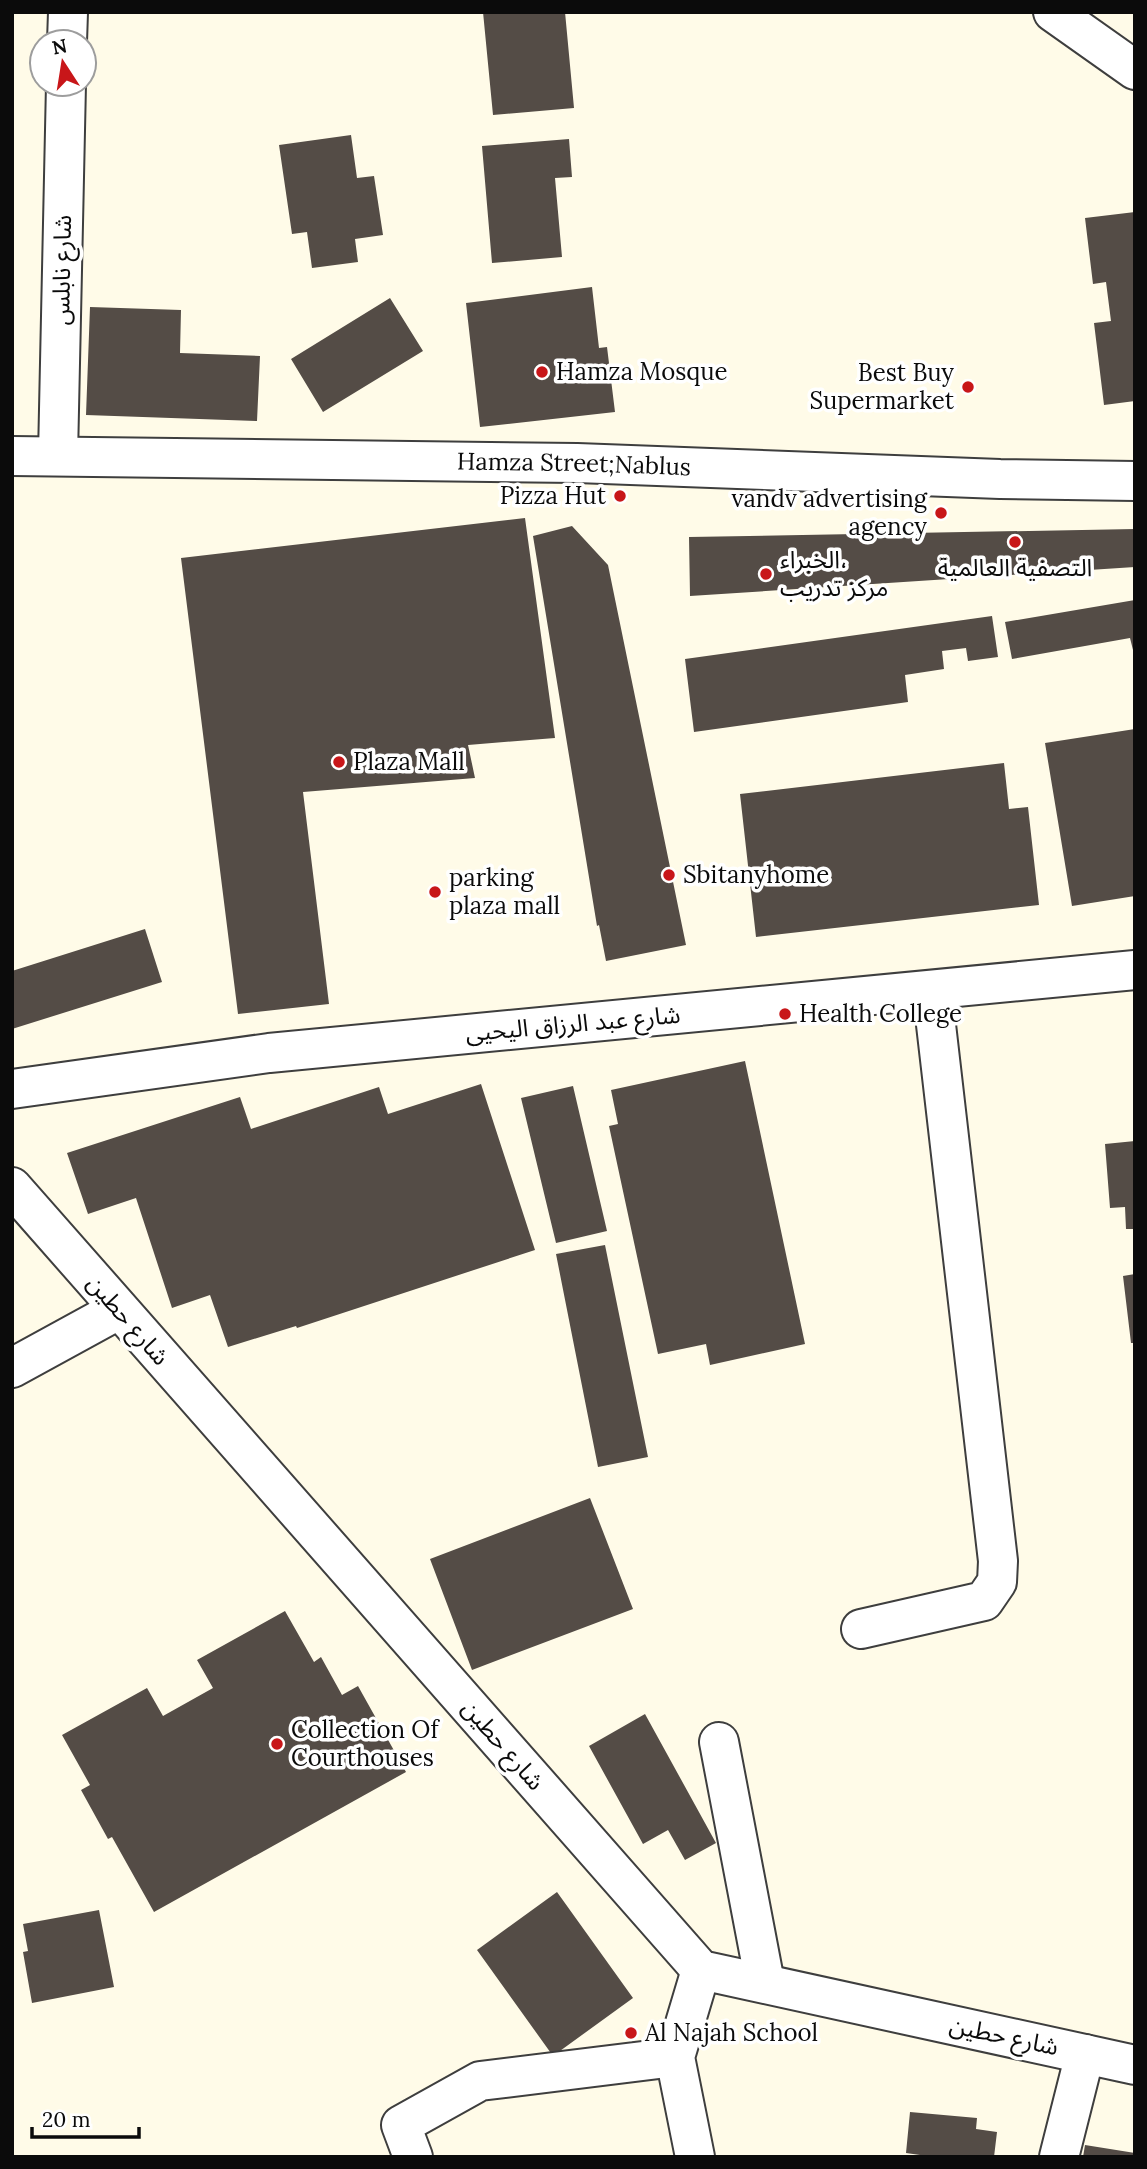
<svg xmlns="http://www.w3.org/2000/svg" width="1147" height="2169" font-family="Lora,'Noto Sans Arabic',serif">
<rect width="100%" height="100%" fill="#fffbe8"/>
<path fill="#544c46" d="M483 12H565L574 108 493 115Z
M351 135 357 178 374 176 383 235 355 239 358 262 312 268 307 232 292 234 279 145Z
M569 139 572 177 555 178 562 257 492 263 482 146Z
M1135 212V401L1104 405 1094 323 1111 321 1106 282 1093 284 1085 218Z
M592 287 599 348 607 347 615 412 480 427 466 303Z
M390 298 423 351 323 412 291 359Z
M90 307 181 310 180 353 260 356 257 421 86 415Z
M525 518 555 738 468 745 475 778 303 792 329 1004 238 1014 181 558Z
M572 526 608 565 686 945 606 961 599 925 597 926 533 536Z
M1135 529V567L690 596 689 537Z
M1135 600V658L1130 638 1012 659 1005 622Z
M992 616 998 657 968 661 966 648 942 651 944 669 905 675 908 702 694 732 685 659Z
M1135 729V896L1072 906 1045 743Z
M1004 763 1009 809 1028 807 1039 905 756 937 740 794Z
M145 929 162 982 12 1029V971Z
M745 1061 805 1344 710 1365 706 1344 658 1354 609 1126 618 1124 611 1090Z
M481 1084 535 1250 297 1328 296 1326 228 1347 210 1295 172 1308 136 1198 88 1214 67 1153 240 1097 251 1129 379 1087 388 1114Z
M573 1086 607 1231 556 1243 521 1098Z
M1135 1141V1229H1126L1125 1207 1110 1208 1105 1144Z
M605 1245 648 1457 598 1467 556 1254Z
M1135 1274V1343H1131L1123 1276Z
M590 1498 633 1609 472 1670 430 1559Z
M285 1611 314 1662 321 1657 342 1695 358 1686 406 1772 154 1912 112 1837 108 1839 81 1790 90 1785 62 1735 147 1688 163 1716 213 1688 197 1660Z
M645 1714 716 1843 685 1860 668 1830 643 1844 589 1746Z
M557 1892 633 1998 553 2056 477 1950Z
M99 1910 114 1987 32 2003 23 1952 28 1951 23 1924Z
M910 2112 977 2118 976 2129 997 2132 994 2157H920V2155L906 2153Z
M1085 2145 1135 2153V2157H1083Z"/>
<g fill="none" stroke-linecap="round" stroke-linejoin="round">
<g stroke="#3e3e3e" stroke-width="42">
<g id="minor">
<path d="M1053 12 1135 70"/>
<path d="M67 42 68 12"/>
<path id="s1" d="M12 456 577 463 1000 479 1135 481"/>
<path d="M58 456 66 84"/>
<path d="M12 1089 269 1053 1135 970"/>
<path d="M12 1187 701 1970 1135 2065"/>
<path d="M12 1368 118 1310"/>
<path d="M861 1629 984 1601 997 1582 998 1561 932 990"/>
<path d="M719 1742 765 1983"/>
<path d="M413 2157 401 2125 480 2081 675 2057"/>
<path d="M695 2157 675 2057 701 1970"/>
<path d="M1059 2157 1085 2054"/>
</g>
</g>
<use href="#minor" stroke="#fff" stroke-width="38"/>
</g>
<g fill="#c81619" stroke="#fff" stroke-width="2.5">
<circle cx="542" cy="372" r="7"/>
<circle cx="968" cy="387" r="7"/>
<circle cx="620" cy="496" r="7"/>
<circle cx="941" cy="513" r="7"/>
<circle cx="1015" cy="542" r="7"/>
<circle cx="766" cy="574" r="7"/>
<circle cx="339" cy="762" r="7"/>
<circle cx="669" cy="875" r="7"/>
<circle cx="435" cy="892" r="7"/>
<circle cx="785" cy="1014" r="7"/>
<circle cx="277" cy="1744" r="7"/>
<circle cx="631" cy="2033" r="7"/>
</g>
<g text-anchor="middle" stroke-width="7" stroke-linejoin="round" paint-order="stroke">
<g font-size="24" fill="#0b0b0b" stroke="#fff">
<text transform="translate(62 270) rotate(-89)" y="8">شارع نابلس</text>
<text dy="8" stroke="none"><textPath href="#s1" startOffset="562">Hamza Street;Nablus</textPath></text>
<text transform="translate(573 1024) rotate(-5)" y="8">شارع عبد الرزاق اليحيى</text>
<text transform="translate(128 1320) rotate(49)" y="8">شارع حطين</text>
<text transform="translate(503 1745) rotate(49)" y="8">شارع حطين</text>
<text transform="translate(1004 2036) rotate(12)" y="8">شارع حطين</text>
</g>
<g font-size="24" fill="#0b0b0b" stroke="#fff" text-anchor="start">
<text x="556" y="380">Hamza Mosque</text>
<text x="954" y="381" text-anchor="end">Best Buy<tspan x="954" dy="28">Supermarket</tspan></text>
<text x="606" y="504" text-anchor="end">Pizza Hut</text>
<text x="927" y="507" text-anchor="end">vandv advertising<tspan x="927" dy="28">agency</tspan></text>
<text x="780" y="568">الخبراء،<tspan x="780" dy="28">مركز تدريب</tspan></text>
<text x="1015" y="576" text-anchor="middle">التصفية العالمية</text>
<text x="353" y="770">Plaza Mall</text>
<text x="683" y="883">Sbitanyhome</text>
<text x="449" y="886">parking<tspan x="449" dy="28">plaza mall</tspan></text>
<text x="799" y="1022">Health College</text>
<text x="291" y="1738">Collection Of<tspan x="291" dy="28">Courthouses</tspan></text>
<text x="645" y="2041">Al Najah School</text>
</g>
</g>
<rect width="1147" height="2169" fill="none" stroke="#0b0b0b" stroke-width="28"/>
<g transform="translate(63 63) rotate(348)"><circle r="33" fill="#ffffff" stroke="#9d9d9d" stroke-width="2"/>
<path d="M0-5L12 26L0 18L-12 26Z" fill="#c81619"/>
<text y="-10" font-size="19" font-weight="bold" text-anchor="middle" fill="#0b0b0b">N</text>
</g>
<path d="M32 2127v10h107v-10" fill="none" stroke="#0b0b0b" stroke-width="3.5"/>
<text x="42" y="2127" font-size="21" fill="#0b0b0b" stroke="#ffffff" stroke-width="5" paint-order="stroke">20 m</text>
</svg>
